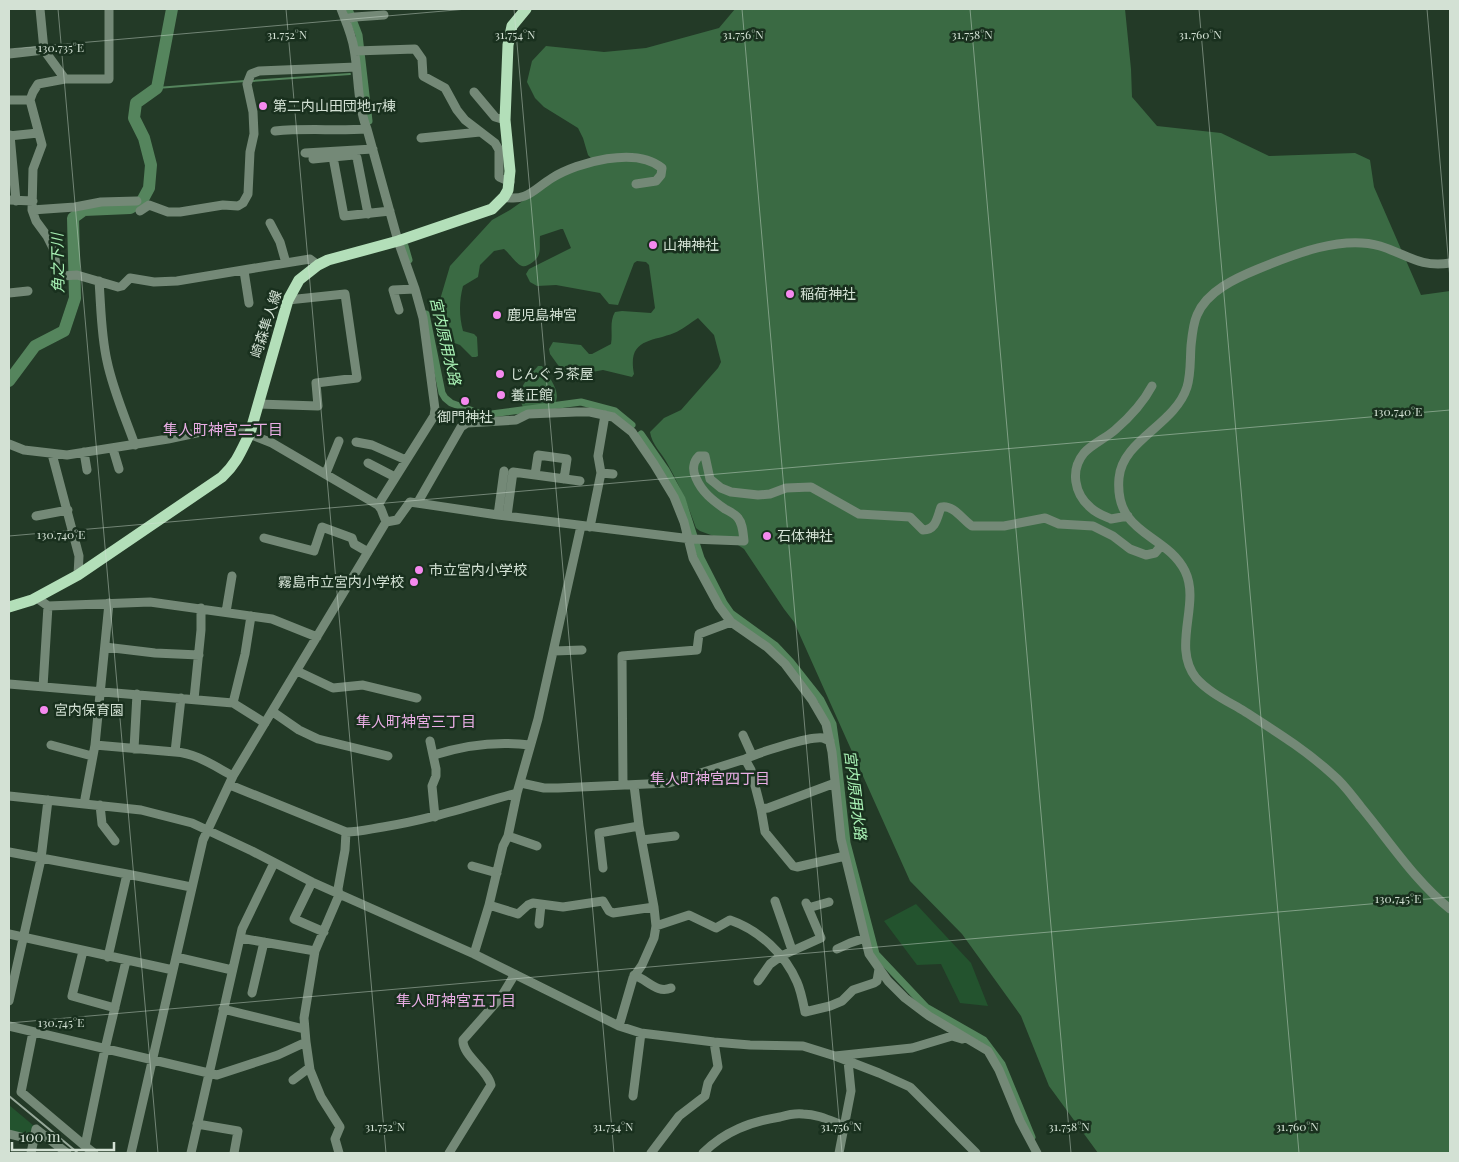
<svg xmlns="http://www.w3.org/2000/svg" width="1459" height="1162" font-family="'Playfair Display','Noto Sans JP',serif">
<rect width="100%" height="100%" fill="#233a27"/>
<path fill="#23532e" d="M916 904 971 963 988 1006 960 1003 941 964 917 965 884 921Z
M9 1105 34 1126 32 1137 9 1131Z"/>
<path fill="#3a6a43" d="M735 9H1125L1131 69 1132 97 1157 126 1221 133 1269 156 1355 153 1370 160 1374 187 1421 295 1450 291V1153H1098L1049 1086 1021 1016 962 934 910 881 794 622 784 609 744 549 738 545 700 531 696 528C688 505 679 484 667 463 661 452 652 445 650 432L664 418 681 410 718 368 721 362 714 335 698 318C690 323 682 330 674 333 652 342 627 338 634 374L632 377 603 370 576 375 568 374 563 372 550 354 549 349 553 342 581 345 589 354H592L611 344C613 333 609 322 615 312L622 311 651 313 655 308 649 265 646 262 637 261 634 263 618 305 609 304 600 293 556 285 537 286 530 282 526 274 529 269 571 248 563 229H561L540 236C539 249 543 256 530 264 527 265 526 267 522 266 516 264 510 254 504 249L494 251 480 265 478 277 463 286C459 301 459 316 463 331L474 334 477 337 478 356 476 357H472L460 345 446 340 443 337 438 317 439 303 450 266 492 220 510 210 554 179 592 159 588 155 583 138 578 128 544 107 535 98 527 82 532 61 546 46 604 52 646 48 719 28Z
M538 366H542C548 376 562 392 555 403L523 407C514 391 528 378 538 366Z"/>
<g fill="none" stroke-linecap="round" stroke-linejoin="round">
<path stroke="#55855d" stroke-width="2" d="M363 73H365
M252 81 350 74
M157 88 245 81"/>
<path stroke="#55855d" stroke-width="7" d="M349 9 359 35 369 121
M405 246 409 260
M426 314 442 393 445 398 451 403 484 415 581 402 615 411 632 425
M641 434 666 470 682 499 701 558 724 603 731 613 775 645 791 662 821 700 833 724 837 752 847 843 876 954 926 1007 984 1040 1002 1064 1032 1137"/>
<path stroke="#55855d" stroke-width="12" d="M9 381 35 346 64 331 75 298 73 218 84 210 130 208 142 201 149 188 151 165 144 138 134 118 136 103 157 88 172 9"/>
<path stroke="#748977" stroke-width="9" d="M109 9V79H65L38 84 33 92 30 100 42 145 33 169 32 210 36 221 47 236 53 248 57 270 62 276 77 275 118 287 122 286 130 278 154 282 177 281 310 259 318 265
M341 9C346 22 352 35 354 49 359 76 357 104 367 129L398 241 415 289 423 318 435 409 434 416 378 505
M345 19 355 17 384 15
M44 50 65 79
M355 51 415 49 422 59 423 76 445 88 457 110 465 120 495 143 499 150V177L510 182
M9 54 44 50 40 9
M474 92 495 117 505 120
M9 100H30
M275 131C306 128 336 131 367 129
M10 135 16 201
M9 136 38 133
M421 138 480 132
M305 153 373 149
M313 159 333 157
M504 197C527 202 534 189 552 178 578 162 636 146 662 168L661 175 656 181 636 184
M9 200 33 201
M32 210 75 207 101 202 137 201
M140 211 149 205 168 212H180L223 205 238 206 243 203 248 194 250 152 254 134 253 112 247 84 251 74 259 71 356 67
M368 214 357 158 354 155 333 157 344 216 390 211
M270 223 280 242 286 263
M1450 263C1420 268 1406 254 1380 246 1342 235 1294 254 1258 269 1236 278 1207 291 1197 315 1193 324 1192 336 1191 346 1190 360 1191 374 1187 387 1175 425 1122 440 1119 478 1114 535 1166 533 1185 571 1201 604 1171 646 1196 678 1208 692 1229 702 1244 711 1275 731 1306 750 1333 775 1344 784 1352 796 1361 807 1390 842 1415 881 1450 909
M244 271 249 303
M99 281C101 307 101 335 107 361 113 390 125 417 135 445
M9 293 28 291
M399 310 393 290 415 289
M258 404 318 406 316 383 357 378 345 294 288 300
M356 442 372 445 406 460
M9 444 24 450 67 455 168 439 229 426 272 443 378 505 381 509 386 522
M113 449 119 469
M84 452 87 470
M52 454 79 556 78 575
M368 463 395 477
M326 473 339 441
M601 473 613 474
M535 475 538 455 567 459 564 479
M418 502 461 427 467 423 516 420 528 414 576 412H590L613 417 632 432 654 464 674 497 684 522 693 558 719 606 731 622 767 647 785 664 812 700 826 724 832 752 841 839 869 954 888 981 905 998 929 1016 988 1051 999 1070 1020 1121 1037 1153
M498 515 504 471
M36 516 68 510
M507 516 513 472 580 481
M1128 516 1111 519C1104 516 1096 513 1091 508 1074 494 1070 470 1084 453 1092 444 1106 438 1115 430 1130 417 1143 403 1152 386
M590 527 601 473 598 456 605 415
M264 538 314 551 322 527 352 538 354 544 368 552
M37 598 48 606 43 687
M48 606 150 602 272 619 317 637
M226 612 232 576
M105 647 155 653 199 655
M554 651 582 650
M297 671 333 688 363 685 417 698
M9 684 233 703 265 723
M194 699 201 630V608
M233 703 245 654 251 616
M273 712 299 730 318 739 388 756
M743 735 752 755
M430 741 436 769V776L432 786 435 817
M51 745 92 756
M95 745 175 752 181 698
M134 749 137 694
M175 752C196 753 214 766 233 776
M434 755C465 745 498 741 530 745
M745 759 751 770 761 809 768 808 835 783
M521 783 544 788H558L669 783 745 759C758 753 809 736 823 738 825 739 828 740 830 741
M230 785 346 832C359 832 370 829 383 827 429 820 473 805 517 793
M623 785 622 656 697 650 699 634 731 622
M634 785 639 826 654 907
M9 796 141 810 192 823 252 851 312 882 474 954 619 1026 641 1033 714 1042 750 1045 803 1046 835 1056 879 1073 910 1087 976 1153
M84 804 95 745 109 603
M100 805 102 824 115 841
M761 809 765 832 793 866 797 867 845 856
M508 836 537 846
M642 840 675 836
M9 852 127 874 191 887
M472 866 497 873
M603 868 599 833 639 826
M312 882 294 919 324 932
M775 901 792 950
M489 905 518 914 528 905 533 903 563 907 603 901 609 911 613 913 654 907 656 926 654 938 642 965 633 978 619 1026
M808 908 829 902
M539 924 541 905
M656 926 689 915 716 928 730 920C759 930 785 954 797 982 801 991 803 1002 805 1012L830 1006 842 1001 853 990 874 983 877 981 879 969
M9 934 173 970
M240 938 315 951
M837 949 850 943 865 938
M83 951 72 996 115 1008
M474 954 489 905 503 846 508 836 517 793 538 719 581 526
M108 957 127 874
M176 957 232 970
M634 975C648 980 657 994 671 988
M758 981 770 964 781 956 821 938 806 903
M252 993 264 942
M9 1001 41 859 48 800
M223 1009 304 1029
M9 1026 217 1075 278 1055 306 1042 304 1018 315 951 339 895 338 889 345 850 346 832
M33 1032 21 1092 85 1146 105 1049 126 961
M306 1042 310 1070 321 1097 340 1127 335 1139 339 1153
M835 1056 912 1048 952 1036 962 1039
M293 1080 309 1068
M633 1096 641 1033
M197 1124 238 1131 234 1153
M9 1134 33 1140
M85 1146 94 1153
M31 1153 36 1129 67 1153
M131 1153 203 840 233 776 386 522 397 520 410 502 498 515 691 539 744 541C743 533 743 524 738 518 735 514 729 511 725 509 712 500 702 492 696 478 692 470 693 462 699 456H705L710 479 721 488 731 492 758 495 770 494 786 488 811 487 859 514 910 517 923 530C936 530 937 518 941 507 953 504 963 520 972 526H1004L1045 518 1059 524 1093 526 1113 536 1130 549 1146 555 1155 553 1161 546
M191 1153 242 929 274 863
M449 1153 491 1085C487 1069 462 1055 463 1040L501 997 515 974
M651 1153 679 1116 705 1096 708 1083 718 1067 714 1042
M703 1153C725 1131 750 1122 780 1117 787 1115 795 1113 803 1114 818 1114 831 1121 844 1126
M839 1153 851 1091 848 1061"/>
<path stroke="#b3dfb9" stroke-width="11" d="M9 607 32 600 78 575 222 477C237 463 241 451 250 433L288 300 299 280 318 265 328 260 398 241 492 209 504 197 508 190 510 171 505 120 508 45 512 26 526 9"/>
<path stroke="#97a99a" stroke-width="2" d="M9 1096 78 1153"/>
</g>
<path fill="none" stroke="#d3e1d4" stroke-width="1" stroke-opacity="0.45" d="M58 9 158 1153M286 9 386 1153M514 9 614 1153M742 9 842 1153M970 9 1071 1153M1199 9 1299 1153M1427 9 1450 279M9 49 467 9M9 536 1450 410M9 1023 1450 897"/>
<g fill="#f589ef" stroke="#19301e" stroke-width="2">
<circle cx="263" cy="106" r="5"/>
<circle cx="653" cy="245" r="5"/>
<circle cx="790" cy="294" r="5"/>
<circle cx="497" cy="315" r="5"/>
<circle cx="500" cy="374" r="5"/>
<circle cx="501" cy="395" r="5"/>
<circle cx="465" cy="401" r="5"/>
<circle cx="767" cy="536" r="5"/>
<circle cx="419" cy="570" r="5"/>
<circle cx="414" cy="582" r="5"/>
<circle cx="44" cy="710" r="5"/>
</g>
<g text-anchor="middle" stroke-width="5" stroke-linejoin="round" paint-order="stroke">
<g font-size="14" fill="#d3e1d4" stroke="#19301e" text-anchor="start">
<text x="273" y="111">第二内山田団地17棟</text>
<text x="663" y="250">山神神社</text>
<text x="800" y="299">稲荷神社</text>
<text x="507" y="320">鹿児島神宮</text>
<text x="510" y="379">じんぐう茶屋</text>
<text x="511" y="400">養正館</text>
<text x="465" y="422" text-anchor="middle">御門神社</text>
<text x="777" y="541">石体神社</text>
<text x="429" y="575">市立宮内小学校</text>
<text x="404" y="587" text-anchor="end">霧島市立宮内小学校</text>
<text x="54" y="715">宮内保育園</text>
</g>
<g font-size="14" fill="#d3e1d4" stroke="#19301e">
<text transform="translate(266 324) rotate(-72)" y="5">崎森隼人線</text>
</g>
<g font-size="15" font-style="italic" fill="#aaf3b6" stroke="#19301e">
<text transform="translate(58 263) rotate(-91)" y="5">角之下川</text>
<text transform="translate(445 341) rotate(77)" y="5">宮内原用水路</text>
<text transform="translate(855 795) rotate(83)" y="5">宮内原用水路</text>
</g>
<g font-size="15" fill="#e9ade5" stroke="#19301e">
<text x="223" y="435">隼人町神宮二丁目</text>
<text x="416" y="727">隼人町神宮三丁目</text>
<text x="710" y="784">隼人町神宮四丁目</text>
<text x="456" y="1006">隼人町神宮五丁目</text>
</g>
</g>
<g font-size="12" text-anchor="middle" fill="#d3e1d4" stroke="#19301e" stroke-width="5" stroke-linejoin="round" paint-order="stroke">
<text x="287" y="39">31.752°N</text>
<text x="515" y="39">31.754°N</text>
<text x="743" y="39">31.756°N</text>
<text x="972" y="39">31.758°N</text>
<text x="1200" y="39">31.760°N</text>
<text x="61" y="52">130.735°E</text>
<text x="1398" y="416">130.740°E</text>
<text x="61" y="539">130.740°E</text>
<text x="1398" y="903">130.745°E</text>
<text x="61" y="1027">130.745°E</text>
<text x="385" y="1131">31.752°N</text>
<text x="613" y="1131">31.754°N</text>
<text x="841" y="1131">31.756°N</text>
<text x="1069" y="1131">31.758°N</text>
<text x="1297" y="1131">31.760°N</text>
</g>
<rect width="1459" height="1162" fill="none" stroke="#d3e1d4" stroke-width="20"/>
<path d="M12 1142v8h102v-8" fill="none" stroke="#d3e1d4" stroke-width="2.5"/>
<text x="20" y="1142" font-size="15" fill="#d3e1d4" stroke="#19301e" stroke-width="4" paint-order="stroke">100 m</text>
</svg>
